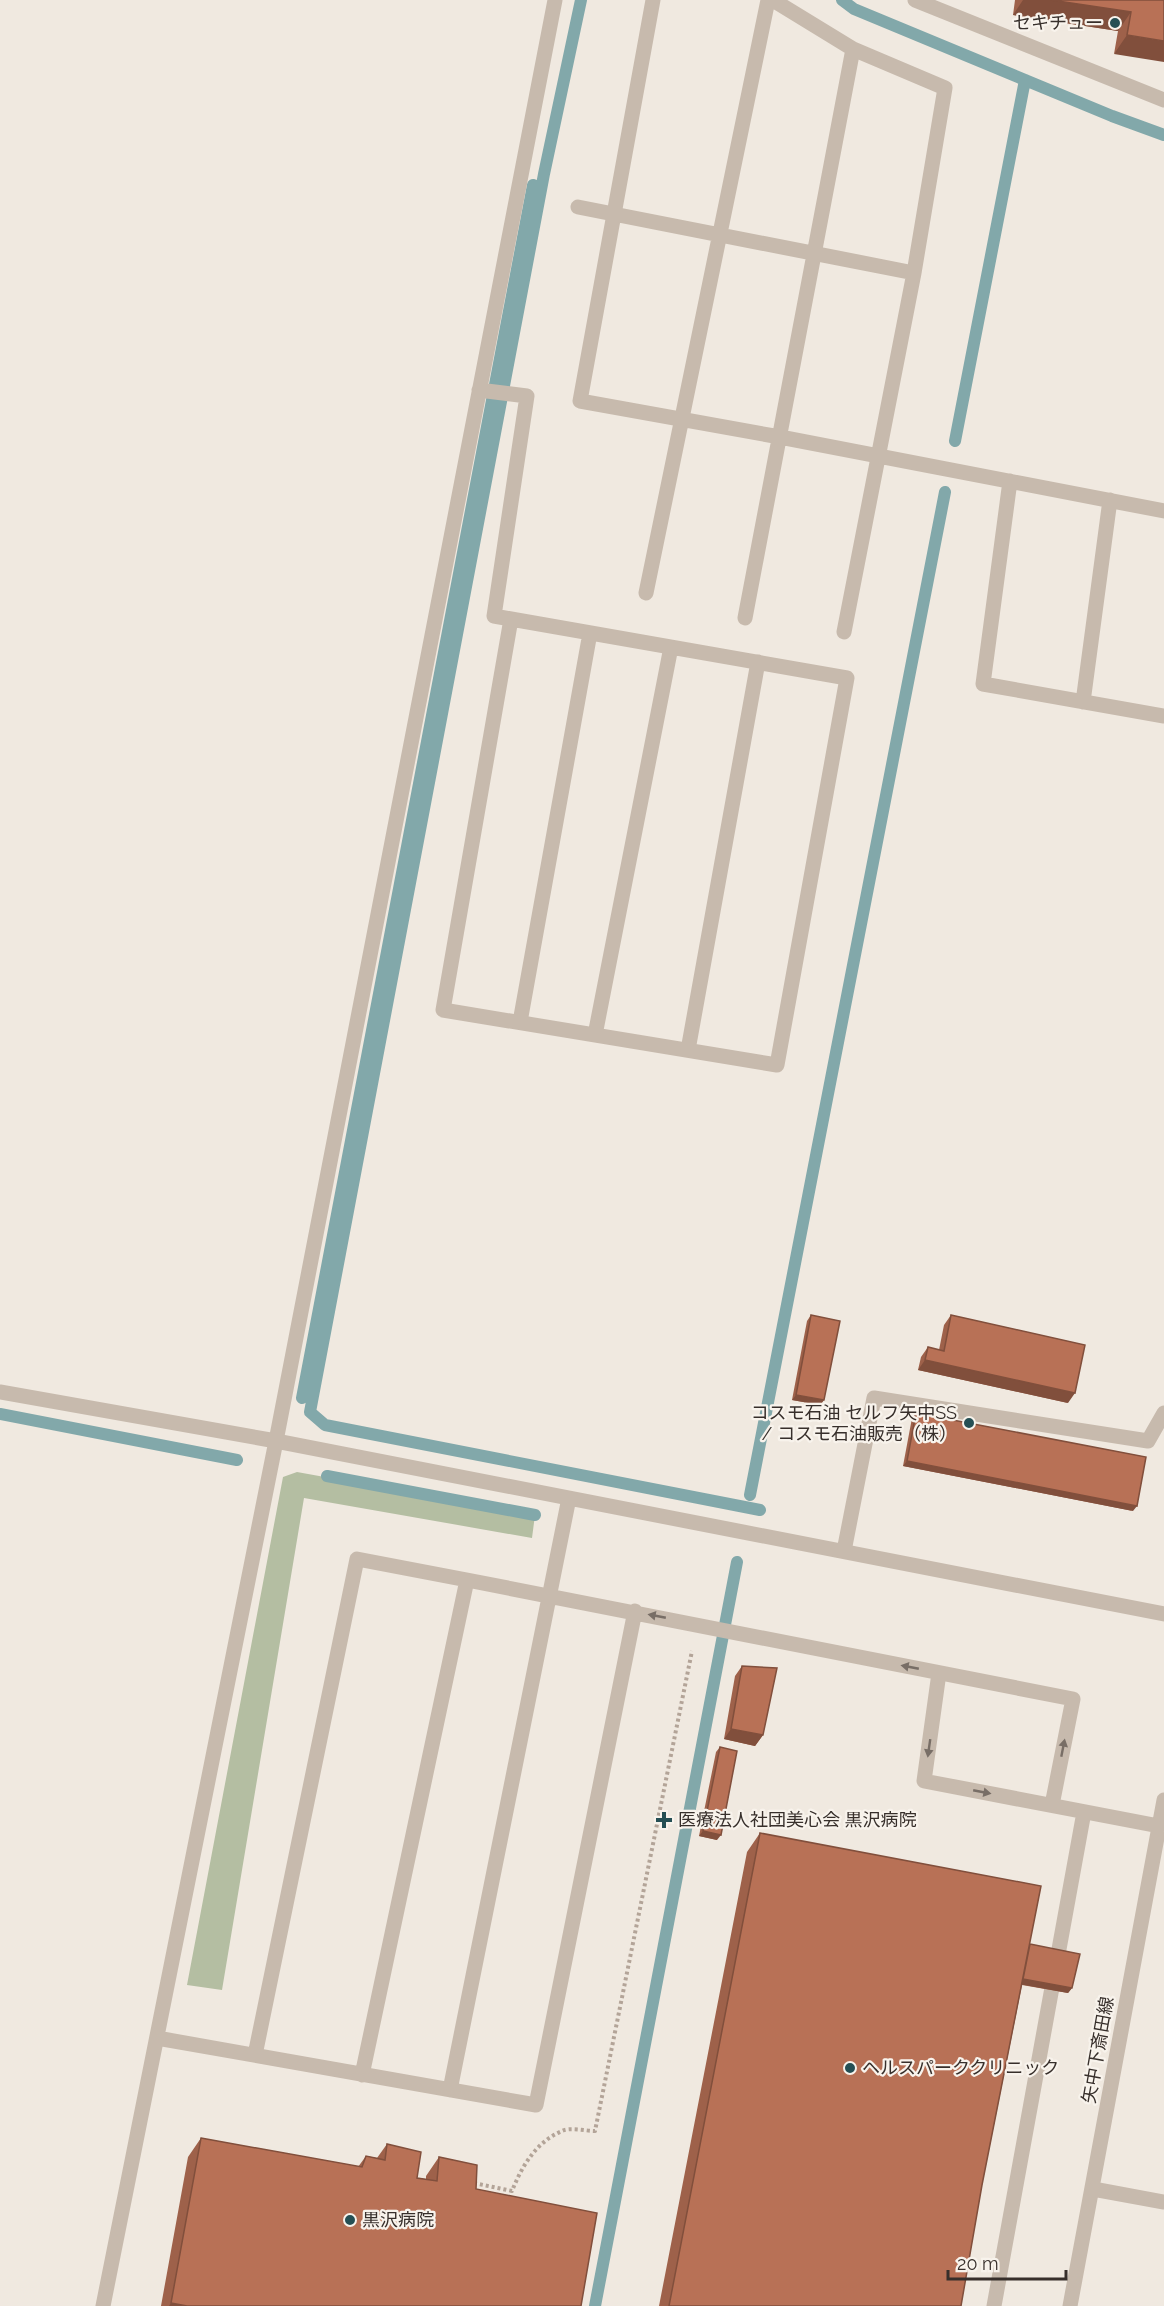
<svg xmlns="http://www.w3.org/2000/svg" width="1164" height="2306" font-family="Raleway,'Noto Sans JP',sans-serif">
<rect width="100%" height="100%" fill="#f0e9e0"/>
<path fill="#b4bea2" d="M297 1472 535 1515 532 1538 304 1498 222 1990 187 1985 283 1477Z"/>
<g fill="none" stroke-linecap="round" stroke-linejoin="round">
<path stroke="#82a8aa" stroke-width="12" d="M581 0 544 174 310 1412 325 1425 760 1510
M842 0 854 9 1112 116 1164 135
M955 441 1025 80
M302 1398 533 185
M0 1414 237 1460
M327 1476 535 1515
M750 1495 945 492
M595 2306 737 1562"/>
<path stroke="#b3a498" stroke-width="4" stroke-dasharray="3 3" stroke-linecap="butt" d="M474 2183 512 2191C522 2166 536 2142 562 2131 570 2127 586 2131 595 2131L692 1651"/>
<path stroke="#c7baad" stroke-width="15" d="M653 0 580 401 780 437 1164 511
M773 0 853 49 945 88 914 273 844 632
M915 0 1164 100
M578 207 914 273
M479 390 527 396 494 616 511 619 847 678 777 1065 443 1010 511 619
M1010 481 983 684 1164 716
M646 593 768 0
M745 618 853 49
M1083 702 1110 500
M520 1022 590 633
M595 1035 671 647
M688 1050 758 662
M0 1392 276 1441 1164 1614
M844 1551 874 1398 1148 1441 1164 1413
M467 1580 1073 1699 1052 1805
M939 1673 924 1781 1159 1826
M157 2038 536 2105 635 1611
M255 2055 357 1559 467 1580 362 2075
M450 2090 569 1498
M1093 2189 1164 2202
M103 2306 276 1441 555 0
M994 2306 1084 1812
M1070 2306 1164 1800"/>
</g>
<path fill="#9e614a" d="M1015 0H1164L1114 54 1118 31 1013 15Z
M811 1315 824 1400 820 1405 792 1400 807 1321Z
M951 1315 1068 1403 918 1370 921 1357 928 1347 939 1350 944 1325Z
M916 1413 1133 1511 903 1466 912 1418Z
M742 1666 763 1735 755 1746 724 1739 735 1676Z
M720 1747 717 1840 699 1836 716 1752Z
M760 1833 1030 1944 1072 1988 1068 1993 1022 1985 982 2185 961 2306H659L747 1852Z
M201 2138 358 2167 366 2156 377 2158 387 2144 417 2178 426 2179V2176L439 2157 476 2189 581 2306H161L188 2157Z"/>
<path fill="#814f3c" d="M1023 0H1051L1131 12 1118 31 1013 15Z
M1127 35 1164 41V62L1114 54Z
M925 1360 1075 1393 1068 1403 918 1370Z
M796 1395 824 1400 820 1405 792 1400Z
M907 1461 1137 1506 1133 1511 903 1466Z
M731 1729 763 1735 755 1746 724 1739Z
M703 1831 721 1835 717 1840 699 1836Z
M1016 1978 1072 1988 1068 1993 1013 1983Z
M171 2303 187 2306H169Z"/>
<path fill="#b87156" stroke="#814f3c" stroke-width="1.5" d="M1051 0H1164V41L1127 35 1131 12Z
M811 1315 840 1321 824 1400 796 1395Z
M951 1315 1085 1345 1075 1393 925 1360 928 1347 944 1351Z
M916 1413 1146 1457 1137 1506 907 1461Z
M742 1666 777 1668 763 1735 731 1729Z
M720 1747 737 1751 721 1835 703 1831Z
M760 1833 1041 1886 982 2185 961 2306H669Z
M1030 1944 1080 1954 1072 1988 1023 1979Z
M201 2138 362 2167 366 2156 385 2160 387 2144 421 2152 417 2178 437 2181 439 2157 477 2165 476 2189 597 2213 581 2306H187L171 2303Z"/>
<defs><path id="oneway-solid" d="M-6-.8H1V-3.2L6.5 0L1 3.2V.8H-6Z" transform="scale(1.5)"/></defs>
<g fill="#786e66">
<use href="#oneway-solid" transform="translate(657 1616) rotate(-169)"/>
<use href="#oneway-solid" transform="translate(910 1667) rotate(-169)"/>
<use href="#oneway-solid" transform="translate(929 1748) rotate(98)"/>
<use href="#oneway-solid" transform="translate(1063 1748) rotate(-79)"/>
<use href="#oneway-solid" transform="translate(982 1792) rotate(11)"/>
</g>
<g fill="#254f54" stroke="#f8f3ec" stroke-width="2">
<circle cx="1115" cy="23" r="6"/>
<circle cx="969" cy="1423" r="6"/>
<path d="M661 1811h6v6h6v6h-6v6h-6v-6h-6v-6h6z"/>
<circle cx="850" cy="2068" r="6"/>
<circle cx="350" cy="2220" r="6"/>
</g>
<g text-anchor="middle" stroke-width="4.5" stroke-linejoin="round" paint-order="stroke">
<g font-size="18" fill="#372f2b" stroke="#f8f3ec" text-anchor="start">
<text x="1103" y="29" text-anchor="end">セキチュー</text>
<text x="957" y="1419" text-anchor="end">コスモ石油 セルフ矢中SS<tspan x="957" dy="21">/ コスモ石油販売（株）</tspan></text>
<text x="678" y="1826">医療法人社団美心会 黒沢病院</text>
<text x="862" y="2074">ヘルスパーククリニック</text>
<text x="362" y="2226">黒沢病院</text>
</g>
<g font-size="18" fill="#372f2b" stroke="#f8f3ec">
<text transform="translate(1098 2050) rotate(-80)" y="6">矢中下斎田線</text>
</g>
</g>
<path d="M948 2270v9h118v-9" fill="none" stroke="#372f2b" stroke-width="3"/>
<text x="957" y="2270" font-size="18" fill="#372f2b" stroke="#f8f3ec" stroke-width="4.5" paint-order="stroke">20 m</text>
</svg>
